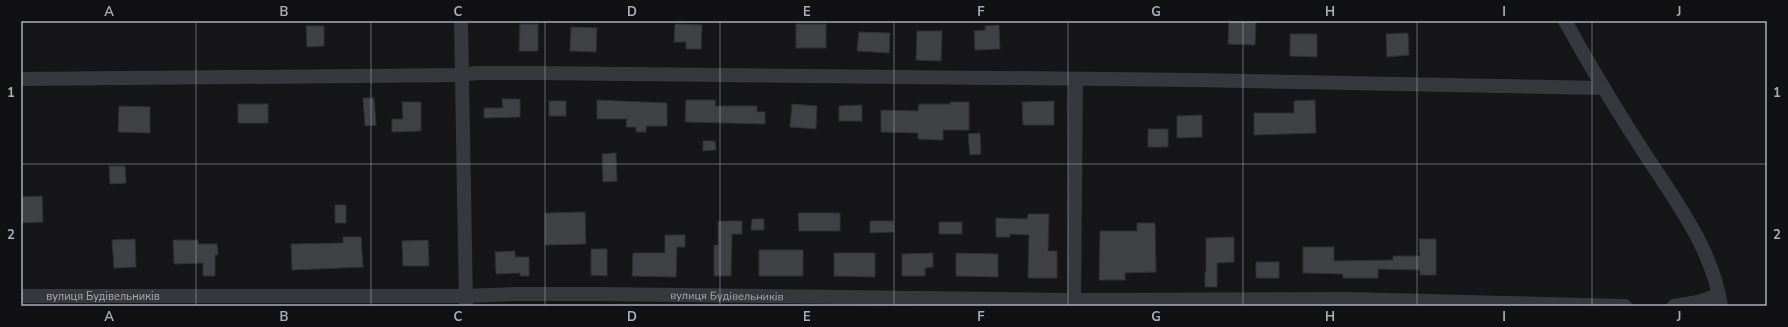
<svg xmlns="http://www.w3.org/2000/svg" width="1788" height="327" font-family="'Nunito Sans',sans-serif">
<rect width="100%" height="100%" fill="#161618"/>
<path fill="#404145" stroke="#303034" d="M1229 21H1256L1255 45 1228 44Z
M520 24H538V51H519Z
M675 24 702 25 701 49H686V42H674Z
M796 24H826V48H796Z
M999 25 1000 49 975 50 974 31 985 30V26Z
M306 26H324V46L307 47Z
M571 27 597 28 596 52 570 51Z
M917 31H942L941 61 916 60Z
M859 32 890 33 889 53 857 51Z
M1408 33 1409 55 1387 57 1386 34Z
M1290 34H1317V57L1290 56Z
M363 98H374L376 125 365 126Z
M502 99H520V117L484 118V108H503Z
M597 100 667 103V126H646V132H636V127H626L627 119H597Z
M686 100H716L715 106H757V112H765V124L685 122Z
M1315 100 1316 133 1254 135V113H1294V101Z
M549 101H566V116H549Z
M1054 101V125H1023L1022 102Z
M402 102H421V131L392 132V119H403Z
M950 102H969V130H943V140L918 139V133L881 132V110L918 111 919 104H950Z
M238 104H268V123H238Z
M792 104 817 106 816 129 790 127Z
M862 105V121H839V106Z
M119 106 150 107V133L118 132Z
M1202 115V137L1177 138V116Z
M1148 129H1168V147H1148Z
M980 133 981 154 970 155 968 134Z
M703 141H715L716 150 703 151Z
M616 153 617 181 603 182 602 154Z
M109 166H125L126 183 110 184Z
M42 196 43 222 21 223V197Z
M335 205H346V223H335Z
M585 212 586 244 545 245V213Z
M798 213H840V231H799Z
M1028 214H1049L1048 251H1057V278H1028L1029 235 1010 234V237H996V218L1027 219Z
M752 219H764V230H751Z
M718 221H742V234H732L731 276H714V245H718Z
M870 221H893L894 232 870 233Z
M939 222H962V234H939Z
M1137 223H1155L1156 272 1125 273V280H1099L1100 231H1137Z
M665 235H685V247H677L676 277 632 276 633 253H665Z
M343 237H361L363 267 292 270 291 244 343 243Z
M1234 237V262L1217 263V287H1205V272H1206V238Z
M135 239 136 267 114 268 112 240Z
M1419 239H1436V275H1420V270L1378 269V278H1343V274L1303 273V247H1334V261L1393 260V256H1420Z
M173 240H198V244H217L218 255H215V276H203V263L174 264Z
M428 240 429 266H403L402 241Z
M591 249H607V276L591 275Z
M759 250H803V276H759Z
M515 251V257H529V276H520V273L496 274 495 252Z
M834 253H875V277L834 276Z
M933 253V267L925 268V276H902V254Z
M956 253 998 254V277L956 276Z
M1256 262H1279V278H1256Z"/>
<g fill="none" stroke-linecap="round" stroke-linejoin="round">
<g stroke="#37383d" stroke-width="14">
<path d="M461 21 466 305"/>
<path d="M1565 21C1588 62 1612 103 1638 143 1670 194 1712 245 1721 306"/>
<path d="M21 79 461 75 476 73H536L1194 80 1602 88"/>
<path id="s1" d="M21 296H466L517 294H595L1074 300 1350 299 1625 306"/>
<path d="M1074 306 1076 80"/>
<path d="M1674 306 1698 302 1719 295"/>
</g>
</g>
<path fill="none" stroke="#a8adb8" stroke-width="1" stroke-opacity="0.55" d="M196 21V306M371 21V306M545 21V306M720 21V306M894 21V306M1068 21V306M1243 21V306M1417 21V306M1592 21V306M21 164H1767"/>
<g text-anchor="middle" stroke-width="3" stroke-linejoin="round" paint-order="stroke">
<g font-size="11" fill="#a8adb8" stroke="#111113">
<text dy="4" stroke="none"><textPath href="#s1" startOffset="706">вулиця Будівельників</textPath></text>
<text dy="4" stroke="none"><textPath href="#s1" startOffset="82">вулиця Будівельників</textPath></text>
</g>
</g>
<rect width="1788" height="327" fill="none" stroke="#111113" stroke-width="44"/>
<rect x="22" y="22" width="1744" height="283" fill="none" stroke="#a8adb8" stroke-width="1.5"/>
<g font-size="13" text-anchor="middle" font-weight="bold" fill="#a8adb8">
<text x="109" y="16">A</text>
<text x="284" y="16">B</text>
<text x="458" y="16">C</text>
<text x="632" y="16">D</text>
<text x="807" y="16">E</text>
<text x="981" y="16">F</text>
<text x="1156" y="16">G</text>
<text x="1330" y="16">H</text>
<text x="1504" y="16">I</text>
<text x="1679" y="16">J</text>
<text x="11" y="97">1</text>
<text x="1777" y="97">1</text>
<text x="11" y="239">2</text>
<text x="1777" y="239">2</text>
<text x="109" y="321">A</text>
<text x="284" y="321">B</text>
<text x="458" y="321">C</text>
<text x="632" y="321">D</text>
<text x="807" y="321">E</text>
<text x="981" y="321">F</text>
<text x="1156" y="321">G</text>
<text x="1330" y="321">H</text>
<text x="1504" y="321">I</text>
<text x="1679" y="321">J</text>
</g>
</svg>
